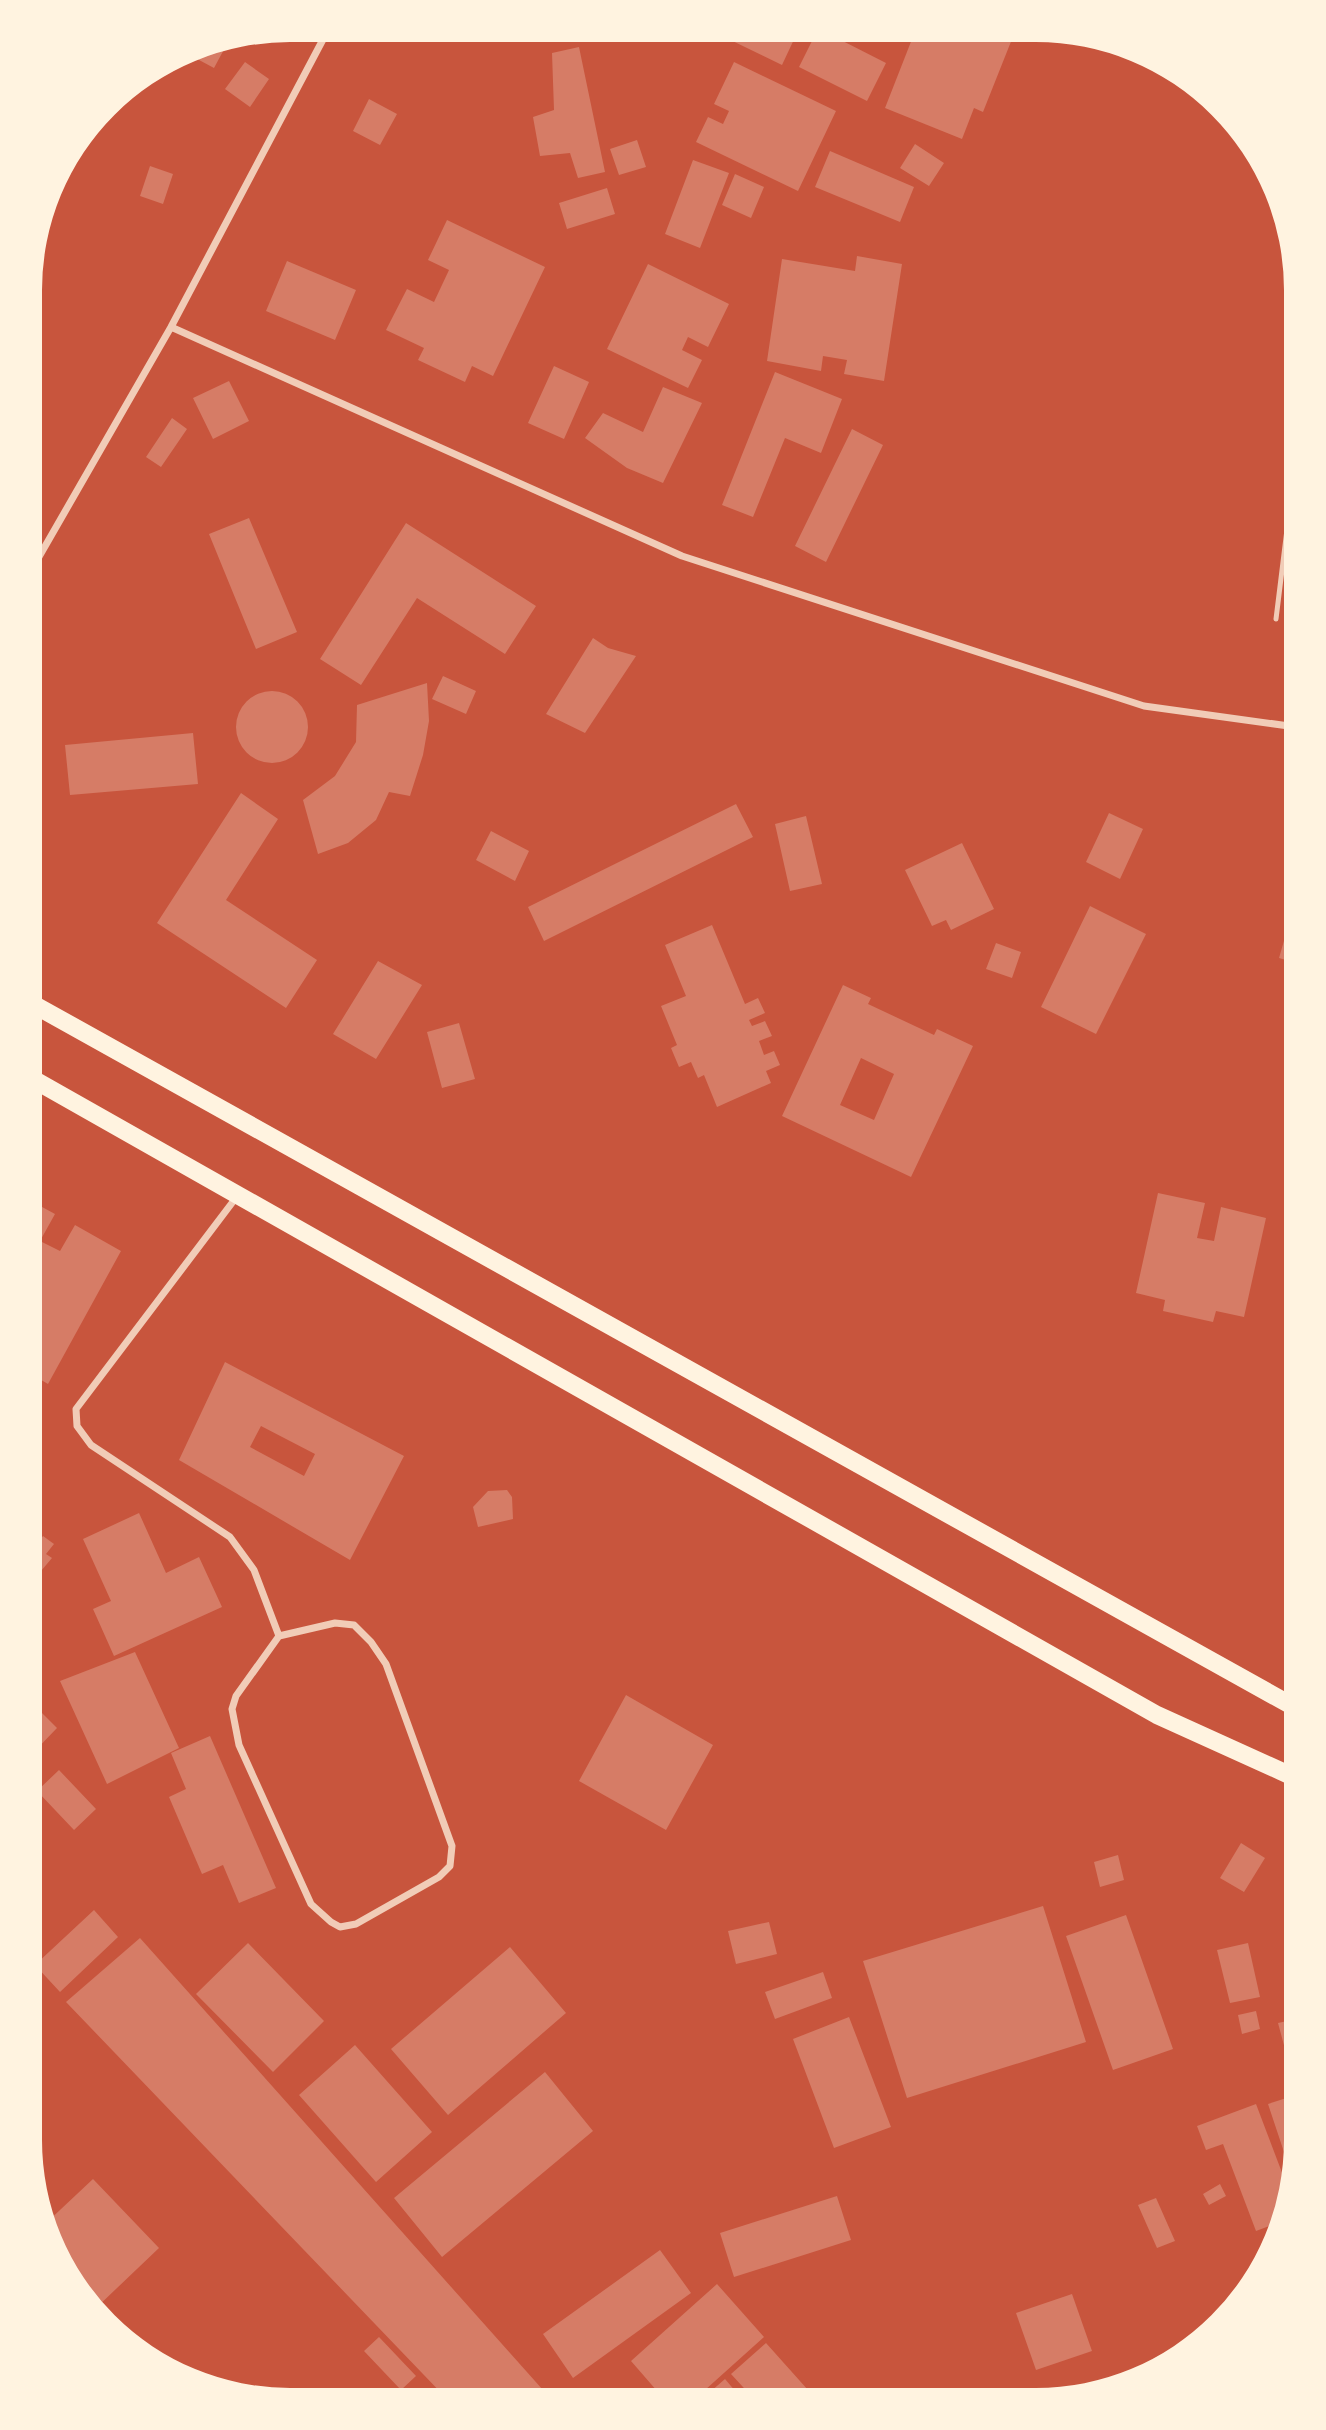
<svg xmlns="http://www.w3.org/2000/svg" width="1326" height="2430" font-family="Montserrat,sans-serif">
<rect width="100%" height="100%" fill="#c8553d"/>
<path fill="#d67c66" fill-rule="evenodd" d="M714 32 797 33 782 65Z
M816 33H827L886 63 867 101 799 67Z
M914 34H1014L983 112 974 108 962 139 885 108Z
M228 42 214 68 186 53 191 49Z
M579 47 605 172 578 178 570 153 540 156 533 117 554 110 552 53Z
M245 62 269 79 250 107 225 89Z
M734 62 836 111 798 191 696 142 708 117 723 124 729 111 714 104Z
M369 99 397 114 380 145 353 131Z
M637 140 646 167 619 175 610 149Z
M915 144 944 163 929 186 900 168Z
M830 151 914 187 900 222 815 187Z
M693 160 729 173 700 248 665 234Z
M150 166 173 174 163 204 140 196Z
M735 174 764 187 751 218 722 205Z
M607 188 615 214 567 229 559 203Z
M447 220 545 267 493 376 472 366 465 382 418 360 424 348 386 330 407 289 434 302 449 270 428 260Z
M857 256 902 264 884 381 844 374 847 360 823 356 821 371 767 361 782 259 855 271Z
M287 261 356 290 335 340 266 311Z
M648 264 729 304 708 347 688 337 682 350 702 360 688 388 607 349Z
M554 366 589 382 564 439 528 423Z
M775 372 842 399 821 453 785 438 753 517 722 505Z
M229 381 249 421 213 439 193 398Z
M663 387 702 403 663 483 627 468 585 438 603 413 643 432Z
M172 418 187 429 161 467 146 457Z
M852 429 883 445 826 562 795 546Z
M249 518 297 632 256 649 209 534Z
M406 523 536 606 505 654 417 598 361 685 320 659Z
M593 638 608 648 636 656 585 733 546 714Z
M443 676 476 691 466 714 432 699Z
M427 683 429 721 423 755 410 796 389 792 376 820 348 843 318 854 303 800 335 776 356 742 357 705Z
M236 727a36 36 0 1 1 72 0a36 36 0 1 1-72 0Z
M193 733 198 784 70 795 65 745Z
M241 793 278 819 226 900 317 960 286 1008 157 923Z
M736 804 753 837 544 941 528 907Z
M1109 813 1143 829 1120 879 1086 862Z
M806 816 822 884 790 891 775 824Z
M491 831 529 851 515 881 476 860Z
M962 843 994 909 951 930 946 920 932 926 905 870Z
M1295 903H1296V963L1279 958Z
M1090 906 1146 934 1096 1034 1041 1007Z
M712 925 745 1004 758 998 765 1013 749 1020 752 1026 765 1021 772 1036 759 1041 764 1055 774 1051 780 1065 766 1071 771 1083 717 1107 704 1075 698 1078 691 1062 679 1067 671 1048 677 1045 661 1006 686 996 665 945Z
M996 943 1021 952 1012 978 986 969Z
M378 961 422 985 376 1059 333 1034Z
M843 985 871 998 868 1004 934 1035 937 1029 973 1046 911 1177 782 1116ZM861 1058 894 1074 874 1120 840 1105Z
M459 1023 475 1079 442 1088 427 1032Z
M1158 1193 1205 1203 1197 1238 1214 1241 1221 1207 1266 1218 1244 1317 1216 1311 1213 1322 1163 1311 1165 1300 1136 1293Z
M31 1201 55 1214 40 1241 60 1251 75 1225 121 1251 48 1384 31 1374Z
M225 1362 404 1456 350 1560 179 1460ZM261 1426 315 1454 304 1476 250 1447Z
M507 1490 512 1497 513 1519 478 1527 473 1507 488 1491Z
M139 1513 166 1573 199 1557 222 1607 114 1656 93 1609 111 1601 83 1539Z
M43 1536 54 1544 46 1554 52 1558 30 1584V1541L36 1545Z
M135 1652 179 1748 107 1784 60 1681Z
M626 1695 713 1745 666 1830 579 1781Z
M34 1705 57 1728 30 1756V1710Z
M210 1736 276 1888 239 1903 223 1865 202 1874 169 1797 186 1789 171 1753Z
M59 1770 96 1809 74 1830 37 1791Z
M1241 1843 1265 1858 1244 1892 1220 1878Z
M1118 1855 1124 1880 1100 1887 1094 1862Z
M1043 1906 1086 2042 907 2098 863 1961Z
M94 1910 118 1937 60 1992 35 1965Z
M1126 1915 1173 2049 1113 2070 1066 1936Z
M769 1922 777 1954 736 1964 728 1931Z
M140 1938 551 2399H447L66 2002Z
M248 1943 324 2021 273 2072 196 1994Z
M1248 1943 1260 1997 1230 2003 1217 1950Z
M510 1947 566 2013 448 2115 391 2049Z
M823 1972 832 1998 775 2019 765 1992Z
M1256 2011 1260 2029 1242 2034 1238 2015Z
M849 2017 891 2127 834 2148 793 2039Z
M1296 2019V2074L1292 2075 1278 2023Z
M355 2045 432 2132 376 2182 299 2095Z
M545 2072 593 2131 442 2257 394 2198Z
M1296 2095V2157L1292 2176 1268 2104Z
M1256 2104 1289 2191 1283 2221 1256 2231 1223 2144 1206 2150 1197 2126Z
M93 2179 159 2248 95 2309 74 2285 44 2225Z
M1220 2184 1226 2196 1209 2205 1203 2194Z
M837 2196 851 2240 734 2277 720 2233Z
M1156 2198 1175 2241 1157 2248 1138 2205Z
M660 2250 691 2293 573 2378 543 2334Z
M717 2284 764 2337 695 2399H664L631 2361Z
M1072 2294 1092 2351 1036 2370 1016 2313Z
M379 2337 416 2376 401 2390 364 2351Z
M766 2343 808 2390 797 2400 754 2399 731 2374Z
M725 2379 742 2399H702Z"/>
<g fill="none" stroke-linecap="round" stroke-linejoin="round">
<path stroke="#f1ccb7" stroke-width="5" d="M1276 619 1291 497 1296 473"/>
<path stroke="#f1ccb7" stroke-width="7" d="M171 327 682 556 1144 706 1296 727
M32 569 171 327 328 30
M238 1195 76 1409 77 1426 91 1445 230 1537 254 1570 279 1636
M335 1623 354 1625 371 1642 386 1664 452 1846 450 1866 439 1877 356 1924 340 1927 331 1922 311 1904 239 1745 232 1709 236 1696 279 1636Z"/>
<path stroke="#fff3e0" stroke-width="18" d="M31 1003 1296 1708
M31 1078 1157 1715 1296 1778"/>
</g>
<path d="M0 0H1326V2430H0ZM290 42H1036A248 248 0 0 1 1284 290V2140A248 248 0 0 1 1036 2388H290A248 248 0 0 1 42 2140V290A248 248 0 0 1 290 42Z" fill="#fff3e0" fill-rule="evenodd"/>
</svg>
